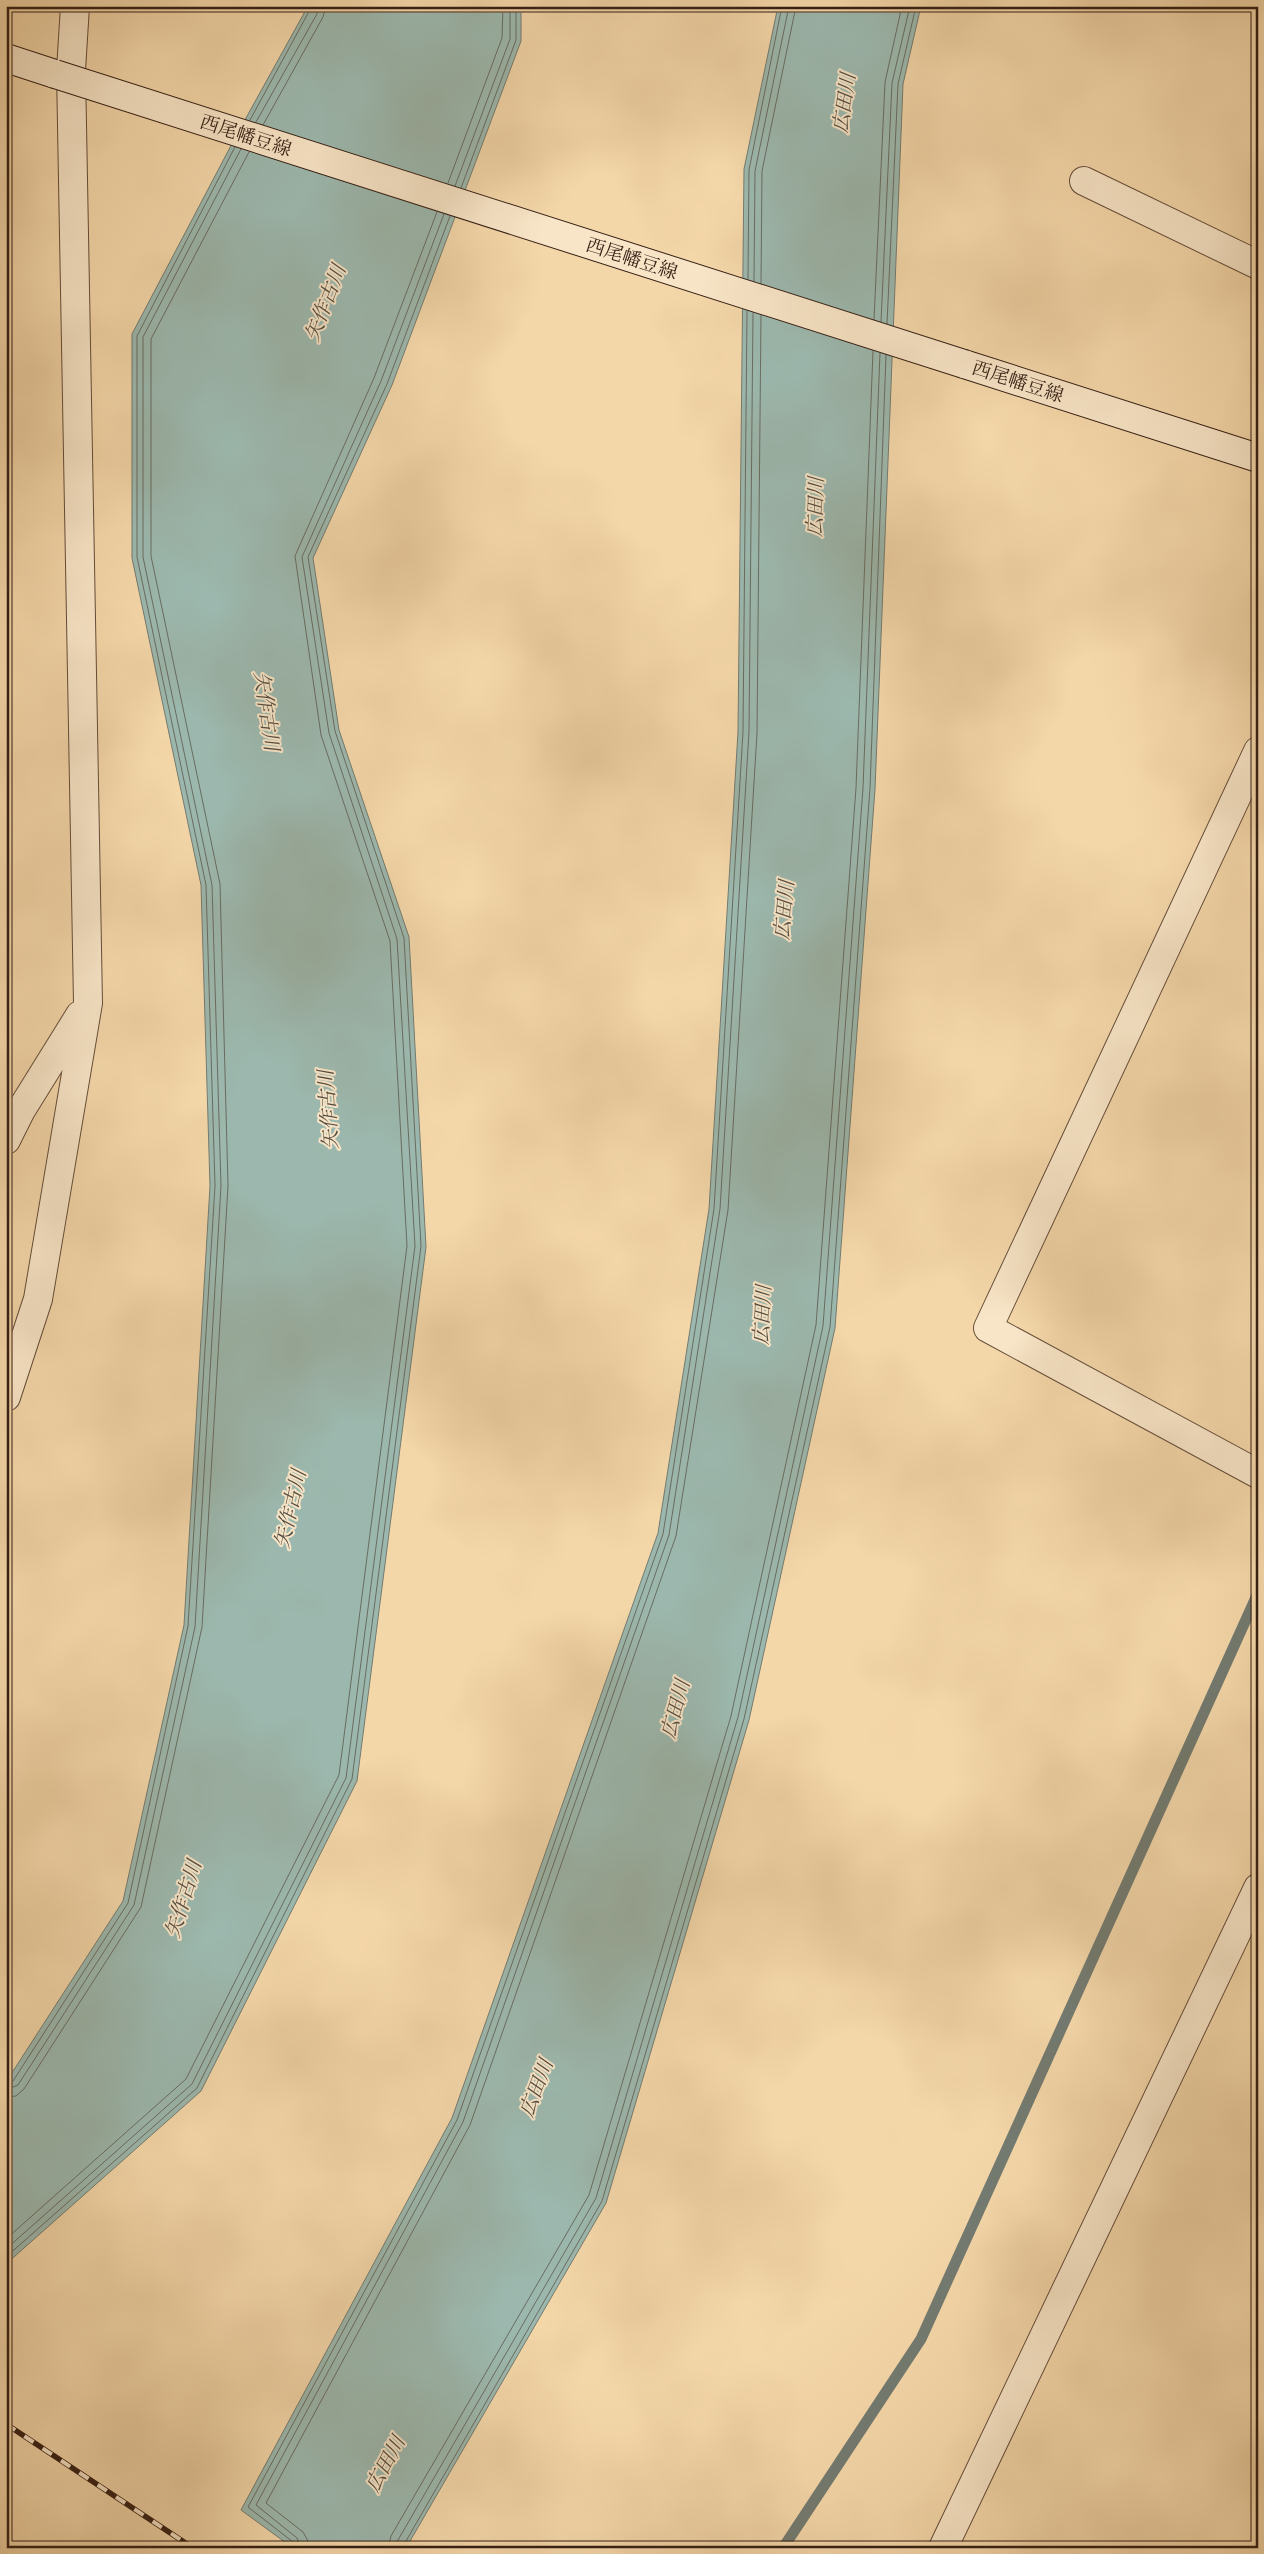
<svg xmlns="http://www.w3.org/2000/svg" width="1264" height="2554" font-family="Cardo,'Noto Serif JP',serif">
<rect width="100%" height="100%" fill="#f4d7a9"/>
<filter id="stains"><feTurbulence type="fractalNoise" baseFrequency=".004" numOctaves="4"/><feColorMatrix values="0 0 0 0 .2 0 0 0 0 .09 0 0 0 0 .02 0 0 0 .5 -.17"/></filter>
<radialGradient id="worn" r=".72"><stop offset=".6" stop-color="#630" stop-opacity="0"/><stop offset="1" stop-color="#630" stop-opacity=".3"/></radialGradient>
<path fill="#9cb8ae" stroke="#737b71" d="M308 6H521V41L392 385 313 558 339 730 409 937 426 1247 357 1781 201 2091 6 2264V2082L123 1901 184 1625 210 1186 201 885 132 558V334L236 136Z
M778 6H921L903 84 875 789 835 1328 749 1720 606 2203 406 2548H293L241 2510 452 2118 658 1533 709 1209 738 732 744 169Z"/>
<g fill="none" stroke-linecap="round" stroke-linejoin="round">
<path stroke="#686c62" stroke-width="1" d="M250 120 312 6
M256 122 317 14 318 6
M263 125 323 17 326 6
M448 183 502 38 503 6
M455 186 510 39V6
M461 188 516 40V6
M748 279 749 170 782 6
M754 281 755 171 789 6
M761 284 762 171 796 6
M874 320 885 82 902 6
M881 322 892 83 910 6
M887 324 898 84 916 6
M6 2084 13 2081 128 1903 188 1626 215 1186 206 885 137 557V336L235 147
M6 2090 18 2085 134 1905 195 1627 221 1186 212 885 143 557V337L241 149
M6 2097 16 2096 24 2089 141 1907 202 1627 228 1186 220 884 151 556V339L249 152
M6 2239 186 2079 339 1775 407 1246 390 941 321 735 295 556 374 378 437 212
M6 2249 192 2084 346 1778 415 1246 397 939 329 733 302 557 381 381 444 214
M6 2257 197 2088 352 1779 421 1246 404 938 335 731 308 557 387 384 450 216
M295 2548 293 2542 248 2507 457 2120 663 1534 714 1209 743 732 747 311
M301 2548 297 2538 256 2505 463 2122 669 1535 720 1209 749 732 753 313
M309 2548 307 2539 303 2532 266 2503 470 2125 676 1536 728 1210 757 733 761 315
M388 2548 391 2536 589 2195 731 1716 816 1325 856 788 873 351
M396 2548 398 2540 596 2198 738 1717 823 1326 863 788 880 353
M402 2548 602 2201 744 1719 830 1327 870 788 886 355"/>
<path stroke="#737b71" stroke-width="11" d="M783 2548 921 2339 1258 1593"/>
<g stroke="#654d3a" stroke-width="30">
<path id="minor" d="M1084 181 1258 265
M1258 751 988 1328 1258 1474
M6 1140 21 1110 80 1015
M6 1397 38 1299 88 1003 71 70 75 6
M943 2548 1258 1888"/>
</g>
<g stroke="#351f15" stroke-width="30">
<path id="secondary" d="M6 58 55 74
M964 364 1258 458"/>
</g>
<use href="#minor" stroke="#f8e5c7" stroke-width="28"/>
<use href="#secondary" stroke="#f8e5c7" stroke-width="28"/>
<g stroke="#351f15" stroke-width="5.5">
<path id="rail" d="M6 2424 193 2548"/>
</g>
<use href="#rail" stroke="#f8e5c7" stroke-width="4" stroke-dasharray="11" stroke-linecap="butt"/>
<g stroke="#351f15" stroke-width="30" stroke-linecap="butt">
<path id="secondary-bridge" d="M55 74 964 364"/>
</g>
<use href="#secondary-bridge" stroke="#f8e5c7" stroke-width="28"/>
</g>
<g text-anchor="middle" stroke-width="4" stroke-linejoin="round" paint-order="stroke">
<g font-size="19" fill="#351f15" stroke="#f8e5c7">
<text transform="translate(246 135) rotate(18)" y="7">西尾幡豆線</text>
<text transform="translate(632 258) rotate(18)" y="7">西尾幡豆線</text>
<text transform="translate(1018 381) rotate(18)" y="7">西尾幡豆線</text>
</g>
<g font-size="20" font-style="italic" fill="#544d43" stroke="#f8e5c7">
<text transform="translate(844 103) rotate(-82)" y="7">広田川</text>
<text transform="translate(325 303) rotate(-69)" y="7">矢作古川</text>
<text transform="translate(815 507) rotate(-88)" y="7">広田川</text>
<text transform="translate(267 711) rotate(82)" y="7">矢作古川</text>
<text transform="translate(784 910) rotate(-85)" y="7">広田川</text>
<text transform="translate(328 1110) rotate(-94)" y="7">矢作古川</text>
<text transform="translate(762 1315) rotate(-87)" y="7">広田川</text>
<text transform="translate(290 1509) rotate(-77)" y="7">矢作古川</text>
<text transform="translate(675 1709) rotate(-75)" y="7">広田川</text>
<text transform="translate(183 1899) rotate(-73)" y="7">矢作古川</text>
<text transform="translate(536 2088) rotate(-69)" y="7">広田川</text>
<text transform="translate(385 2464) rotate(-62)" y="7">広田川</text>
</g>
</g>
<rect width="1264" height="2554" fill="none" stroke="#f4d7a9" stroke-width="25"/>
<rect x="8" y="8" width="1249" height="2539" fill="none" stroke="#351f15" stroke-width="2.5"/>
<rect x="12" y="12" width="1239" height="2529" fill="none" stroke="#351f15"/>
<rect width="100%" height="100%" filter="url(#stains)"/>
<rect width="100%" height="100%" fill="url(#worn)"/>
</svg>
